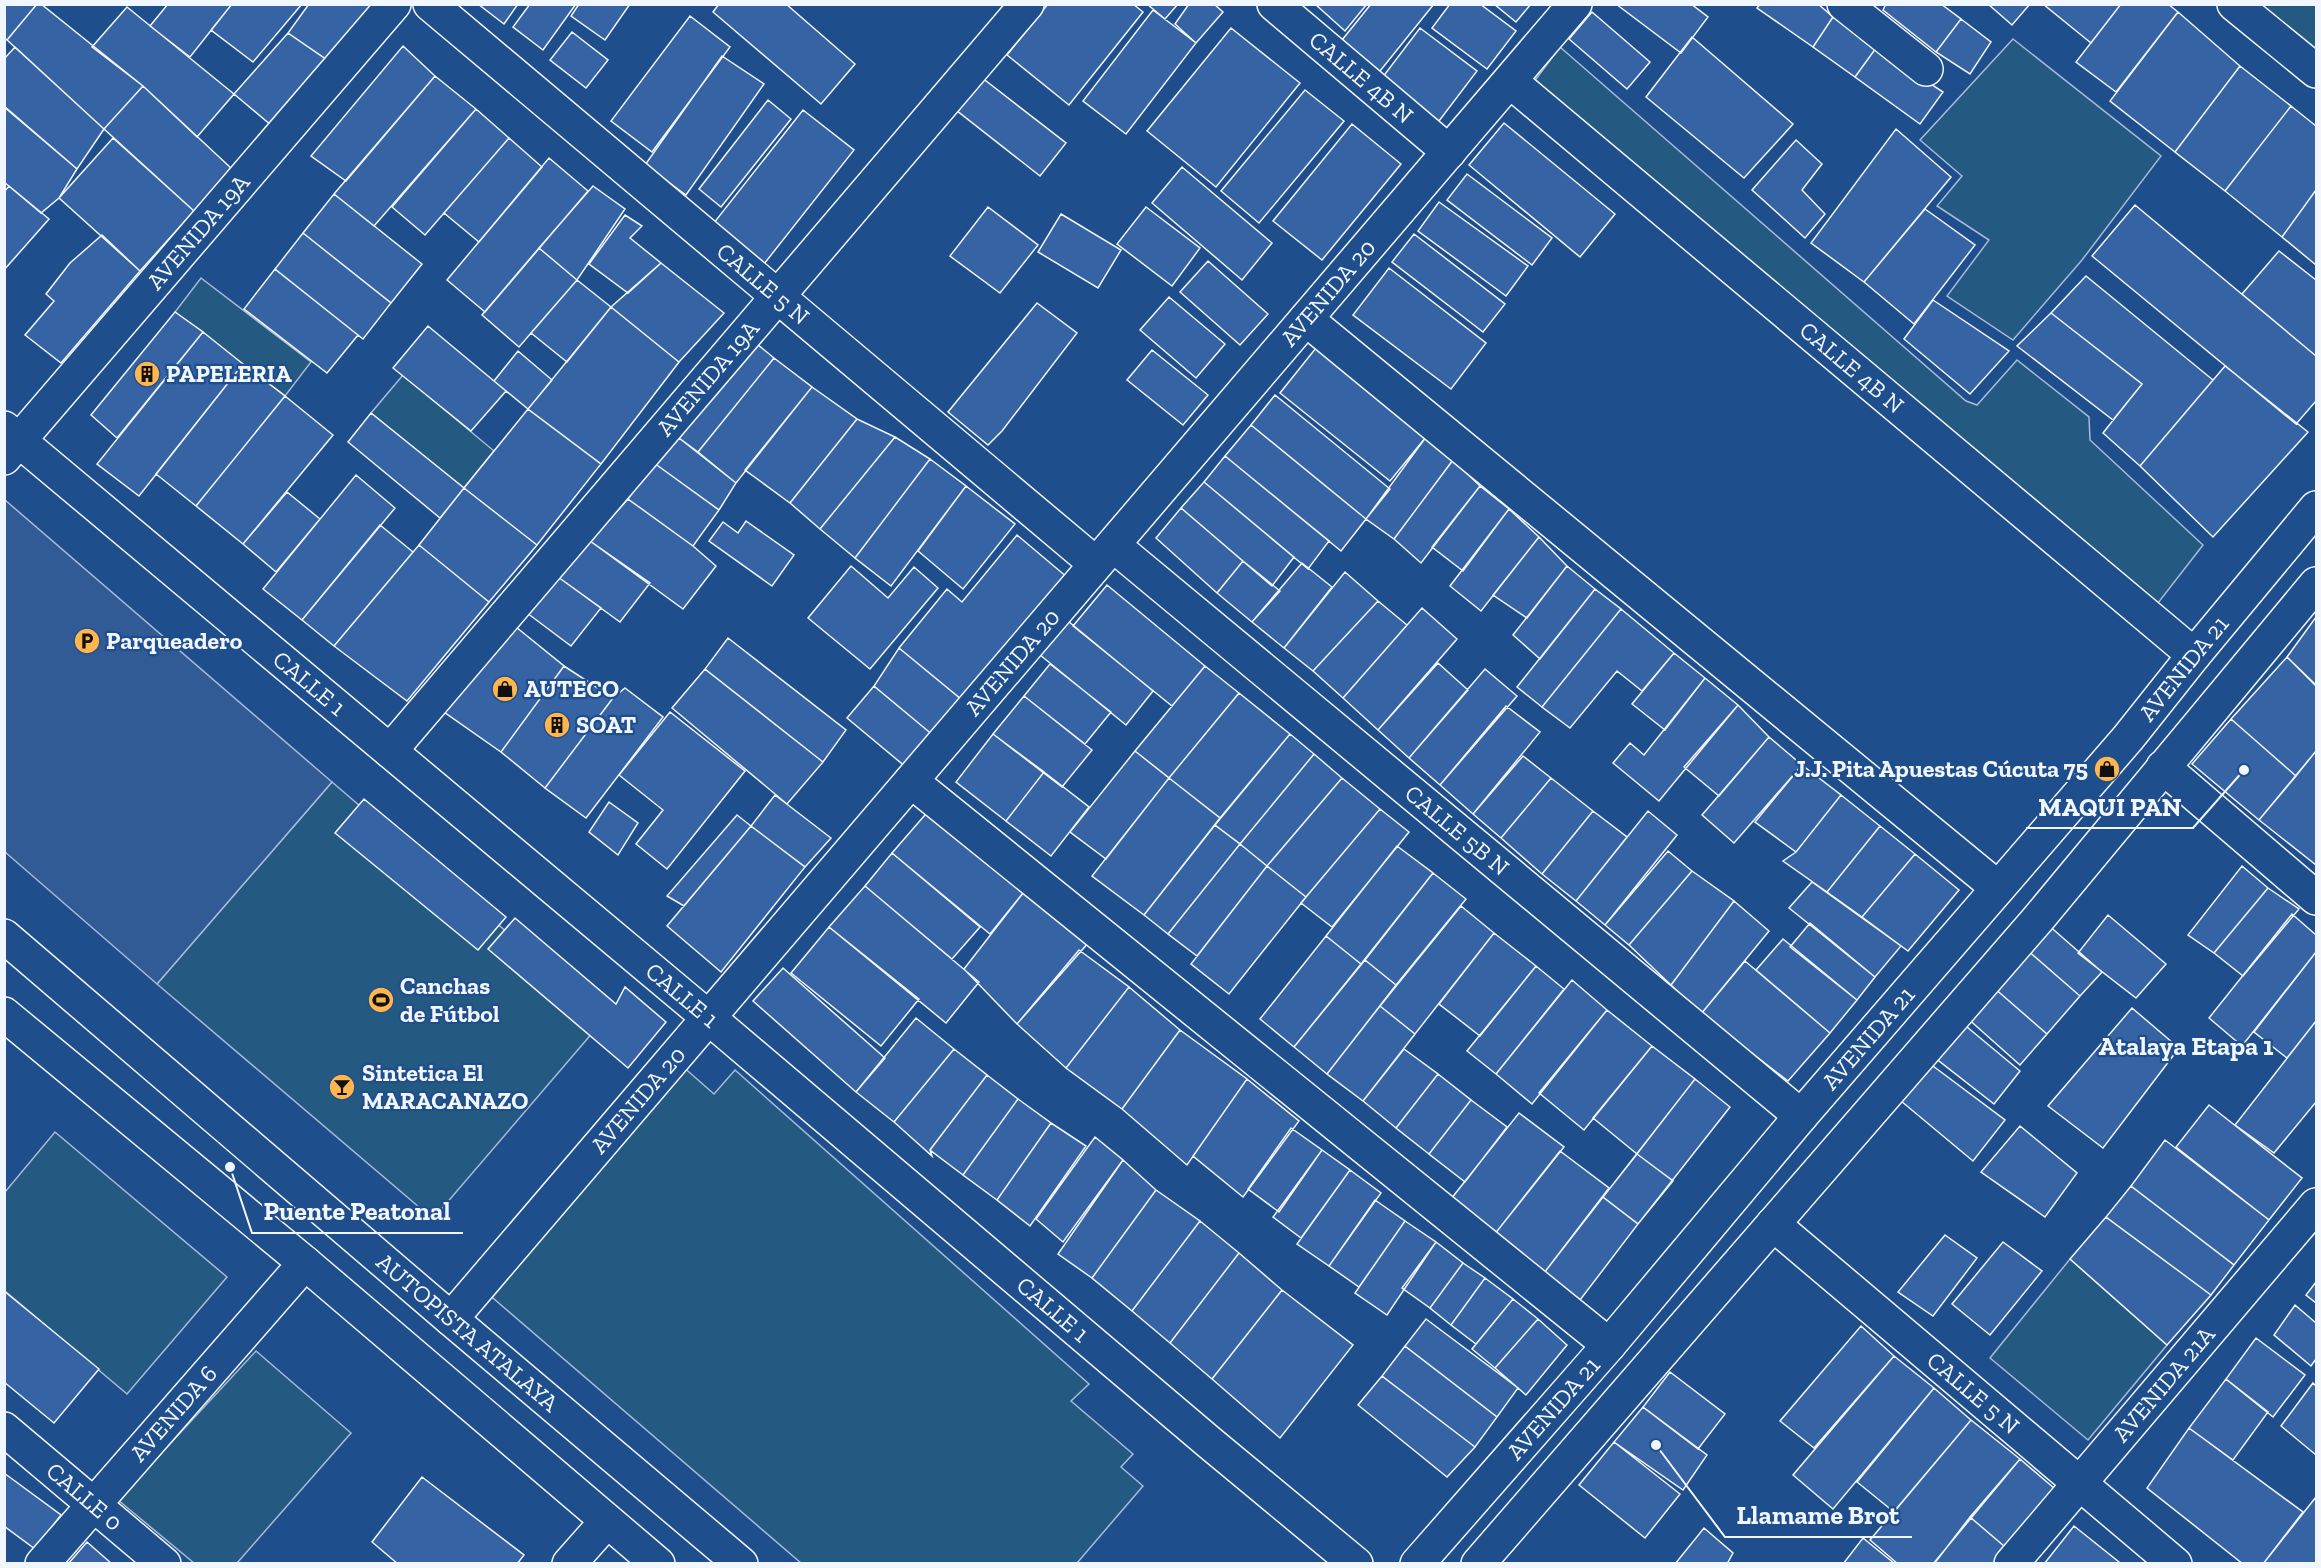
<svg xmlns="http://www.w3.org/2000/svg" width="2321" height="1568" font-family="'Zilla Slab',serif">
<rect width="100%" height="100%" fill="#1f4e8c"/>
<path fill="#245a82" stroke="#a8bbd7" stroke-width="1.5" d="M2234 5H2316V71Z
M2013 39 2161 156 2082 260 2013 340 1947 296 1989 240 1937 206 1962 176 1920 140Z
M1560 47 1966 401 1977 405 2017 360 2089 417 2090 440 2203 545 2158 603 1533 83Z
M201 278 311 362 285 396 175 312Z
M403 375 494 451 464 488 371 413Z
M332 782 606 1017 433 1219 157 984Z
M681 1065 714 1094 735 1070 1089 1384 1071 1401 1133 1454 1121 1467 1143 1486 1077 1563H801L479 1286Z
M55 1132 227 1277 127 1394 5 1291V1192Z
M2070 1259 2167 1345 2088 1440 1990 1358Z
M256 1351 351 1433 237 1563H194L118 1500Z"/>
<path fill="#305b95" stroke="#a8bbd7" stroke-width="1.5" d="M5 500 332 782 157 984 5 852Z"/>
<path fill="#3563a3" stroke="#f2f6ff" stroke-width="1.5" d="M4 4H37L7 40 4 38Z
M37 4H41L143 86 104 129 7 40Z
M168 4H232L190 57 150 26Z
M232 4H302L253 62 211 30Z
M309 4H378L333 64 288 33Z
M478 4H518L504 24Z
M530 4H576L543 50 513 27Z
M579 4H630L605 40 571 16Z
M719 4H786L855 64 821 104 713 12Z
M1048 4H1133L1143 12 1069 105 1007 55Z
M1147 4H1178L1165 19Z
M1189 4H1214L1223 12 1196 43 1175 24Z
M1315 4H1367L1345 31Z
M1371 4H1434L1376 76 1338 45Z
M1450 4H1480L1516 31 1487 69 1432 28Z
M1494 4H1531L1516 22Z
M1616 4H1691L1708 17 1681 53Z
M1760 4H1818L1833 17 1813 47 1757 8Z
M1886 4H1941L1961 19 1936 52 1883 10Z
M1988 4H2030L2012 25Z
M2043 4H2121L2091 43Z
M2121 4H2168L2178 12 2116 92 2076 62Z
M127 7 234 94 197 137 143 86 92 47Z
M1153 10 1196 43 1126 134 1083 101Z
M1592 12 1650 62 1627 89 1569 39Z
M2178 12 2240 66 2175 152 2110 101Z
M690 16 730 47 652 152 611 121Z
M1833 17 1876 48 1855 77 1813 47Z
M1961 19 1991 42 1970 74 1936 52Z
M1231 28 1300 83 1216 187 1147 131Z
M1420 28 1477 71 1439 121 1382 78Z
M572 32 608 60 586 88 550 60Z
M288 33 333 64 278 131 234 94Z
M1692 37 1793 124 1744 178 1646 97Z
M403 46 435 76 346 181 311 156Z
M15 47 104 129 77 169 4 107V59Z
M1876 48 1943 92 1920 124 1855 77Z
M722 56 764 84 686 195 645 165Z
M2240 66 2291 106 2225 191 2175 152Z
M435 76 476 109 374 226 334 194Z
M981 77 1066 143 1040 176 956 110Z
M143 86 232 169 194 211 104 129Z
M1305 90 1344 121 1259 223 1221 191Z
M768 100 791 119 721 207 699 189Z
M4 106 77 169 59 198 41 213 4 182Z
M2291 106 2316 126V190L2282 237 2225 191Z
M476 109 509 138 425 235 392 207Z
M803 110 854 150 764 264 713 224Z
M1504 123 1615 214 1580 257 1469 165Z
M1352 124 1401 164 1322 260 1273 221Z
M1896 129 1951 177 1864 282 1811 243Z
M113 138 194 211 140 271 59 198Z
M509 138 542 167 479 242 444 213Z
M1796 140 1822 164 1802 190 1825 214 1805 238 1752 190Z
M549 158 588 191 485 312 447 280Z
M1182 167 1272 243 1242 280 1152 203Z
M1467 174 1552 238 1532 265 1447 200Z
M9 186 49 219 4 270V192Z
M593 186 625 209 577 280 539 248Z
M2316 190V265L2282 237Z
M334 194 422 264 391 303 303 233Z
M1439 202 1528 266 1506 296 1418 231Z
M2135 205 2316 356V401L2296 424 2092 256Z
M988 207 1038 245 1000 293 950 256Z
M1146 207 1200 248 1172 286 1117 244Z
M1925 209 1975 245 1914 324 1864 282Z
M1061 214 1121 250 1098 288 1038 252Z
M625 215 642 226 630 238 661 263 628 293 589 264Z
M303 233 391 303 363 339 275 269Z
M1414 234 1505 304 1483 332 1392 262Z
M102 235 140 271 61 363 25 335 54 301 46 294 70 263Z
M539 248 577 280 519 347 482 315Z
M2279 251 2316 280V356L2242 294Z
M1208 261 1268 314 1240 345 1180 292Z
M661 263 724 313 679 362 611 307Z
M1389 268 1486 343 1451 389 1353 315Z
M275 269 358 335 327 373 244 309Z
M2086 276 2213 380 2140 466 2103 433 2142 384 2051 313Z
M577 280 611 307 567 362 531 333Z
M1169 297 1225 344 1196 378 1140 330Z
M1933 300 2009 351 1970 394 1904 339Z
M1037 303 1077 333 1002 431 988 445 948 412Z
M611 307 679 362 601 464 528 409Z
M175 312 203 332 117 438 91 415Z
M2051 313 2142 384 2113 420 2017 346Z
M428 326 506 391 471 431 393 368Z
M203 332 243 364 139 496 97 464Z
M757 344 774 358 698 452 679 438Z
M1316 348 1426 437 1390 481 1280 393Z
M1152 350 1208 395 1183 425 1127 380Z
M518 351 552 380 528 409 494 381Z
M774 358 812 387 736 483 698 452Z
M243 364 285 396 196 506 156 474Z
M2225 366 2308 432 2213 537 2140 466Z
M812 387 857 419 790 503 745 470Z
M1275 395 1390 489 1366 519 1251 425Z
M285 396 333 435 243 544 196 506Z
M528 409 601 464 537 545 464 488Z
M371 413 464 488 440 518 348 442Z
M857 419 895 437 820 529 790 503Z
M1251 425 1366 519 1341 551 1225 456Z
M895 437 930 459 855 558 820 529Z
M1426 437 1453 460 1394 539 1366 519Z
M679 438 736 483 719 510 654 463Z
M1225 456 1329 541 1308 569 1204 482Z
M930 459 966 486 891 586 855 558Z
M1453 460 1480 486 1421 563 1394 539Z
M654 463 719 510 693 546 628 499Z
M356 475 395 508 302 620 263 589Z
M1204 482 1294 557 1272 586 1181 508Z
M966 486 1015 524 963 589 918 551Z
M1480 486 1509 509 1463 571 1432 547Z
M464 488 537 545 489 602 419 545Z
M287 492 320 519 276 572 243 544Z
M628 499 693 546 716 566 683 609 590 541Z
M1181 508 1243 561 1217 593 1156 538Z
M1509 509 1539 537 1481 611 1450 586Z
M746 521 794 555 772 586 709 541 723 522 738 533Z
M380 525 413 552 334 646 302 620Z
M1017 535 1074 583 972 708 899 648 947 589 962 602Z
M1539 537 1567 566 1527 618 1493 595Z
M590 541 650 583 620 622 558 577Z
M419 545 489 602 407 701 334 646Z
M1243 561 1280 591 1252 622 1217 593Z
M1302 563 1332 587 1284 648 1252 622Z
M851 566 888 598 914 567 938 588 870 669 808 618Z
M1567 566 1595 589 1540 659 1513 635Z
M1345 572 1378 601 1313 671 1284 648Z
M558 577 601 608 571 646 527 613Z
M1107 585 1205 666 1172 706 1073 626Z
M1595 589 1621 609 1542 707 1517 687Z
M1378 601 1407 625 1343 698 1313 671Z
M1422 608 1457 639 1378 730 1343 698Z
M1621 609 1674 653 1642 691 1617 671 1570 728 1542 707Z
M1057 612 1153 691 1126 725 1029 646Z
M2316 617V685L2287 657Z
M516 627 564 666 501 752 444 712Z
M728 638 846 730 823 762 705 669Z
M899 648 962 700 934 736 874 686Z
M1674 653 1705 678 1665 730 1632 704Z
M2287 657 2316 686V751L2296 776 2231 719Z
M1438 663 1468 690 1409 758 1378 730Z
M1050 664 1111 712 1085 744 1024 696Z
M564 666 613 698 545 788 501 752Z
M1205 666 1239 693 1169 778 1135 751Z
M705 669 823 762 787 804 672 708Z
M1485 669 1517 696 1440 785 1409 758Z
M1705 678 1738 705 1659 801 1613 763 1630 743 1644 755Z
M874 686 934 736 907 768 847 718Z
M625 688 663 717 586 818 545 788 613 698Z
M1239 693 1290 734 1220 818 1169 778Z
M1024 696 1092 750 1062 787 993 734Z
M1738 705 1769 737 1719 796 1684 767Z
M1506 706 1540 732 1473 814 1440 785Z
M670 712 745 771 667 869 636 844 663 810 619 775Z
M2231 719 2296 776 2259 820 2192 764Z
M993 734 1044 772 1006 821 956 782Z
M1290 734 1314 754 1240 844 1215 825Z
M1769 737 1802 765 1734 843 1702 815Z
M1135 751 1169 778 1106 859 1070 832Z
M2316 751V865L2259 820Z
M1314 754 1342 778 1267 866 1240 844Z
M1523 756 1551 778 1501 838 1473 814Z
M1802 765 1841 795 1796 852 1755 822Z
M1044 772 1089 807 1051 856 1006 821Z
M1169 778 1220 818 1144 915 1092 876Z
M1342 778 1380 809 1306 897 1267 866Z
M1551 778 1593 811 1542 874 1501 838Z
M775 795 831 838 805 867 751 826Z
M1841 795 1880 826 1827 892 1783 861 1796 852Z
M364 799 506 917 478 950 335 833Z
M609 802 638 823 618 855 589 832Z
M931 808 1027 888 990 934 892 853Z
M1380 809 1409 832 1332 927 1301 903Z
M1593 811 1627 837 1576 901 1542 874Z
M1648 811 1677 835 1605 925 1576 901Z
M737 815 751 826 684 906 667 896Z
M1215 825 1240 844 1168 934 1144 915Z
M751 826 805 867 721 972 667 926Z
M1880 826 1915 854 1862 917 1827 892Z
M1240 844 1267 866 1197 956 1168 934Z
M1397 846 1433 873 1361 964 1326 936Z
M1668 851 1692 871 1629 945 1605 925Z
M892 853 980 927 952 959 865 886Z
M1915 854 1959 890 1908 951 1862 917Z
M1267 866 1306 897 1229 994 1191 964Z
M2242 866 2268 888 2214 953 2188 935Z
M1692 871 1734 901 1671 985 1629 945Z
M1433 873 1466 899 1396 985 1365 960Z
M1812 882 1901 946 1875 977 1789 908Z
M865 886 979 982 946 1023 829 927Z
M1027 888 1089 942 1017 1024 964 969Z
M2268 888 2299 909 2243 976 2214 953Z
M1734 901 1769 931 1701 1014 1671 985Z
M1461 906 1494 933 1415 1034 1380 1006Z
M2292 914 2316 935V952L2242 1046 2209 1018Z
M2108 915 2166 964 2136 998 2078 953Z
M515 918 616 1004 625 987 666 1022 628 1068 488 949Z
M1810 923 1875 977 1857 1000 1790 947Z
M2047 924 2102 972 2080 996 2026 949Z
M829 927 919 999 881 1046 791 973Z
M1494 933 1536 966 1480 1036 1439 1004Z
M1326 936 1361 964 1294 1047 1260 1019Z
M1783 939 1857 1000 1830 1033 1756 970Z
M2026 949 2080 996 2047 1034 1993 987Z
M1079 950 1129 987 1066 1068 1017 1024Z
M2316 952V1021L2287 1058 2254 1032Z
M1365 960 1396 985 1327 1074 1294 1047Z
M1745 961 1830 1033 1788 1081 1701 1014Z
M1536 966 1564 989 1496 1074 1467 1051Z
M783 968 885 1058 856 1092 753 1001Z
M1572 980 1607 1010 1532 1104 1496 1074Z
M1129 987 1180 1030 1122 1109 1066 1068Z
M1993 987 2047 1034 2020 1065 1966 1017Z
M1380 1006 1415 1034 1363 1101 1327 1074Z
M2132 1008 2179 1048 2103 1148 2048 1106Z
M1607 1010 1652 1046 1584 1130 1539 1093Z
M916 1018 954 1049 894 1122 856 1092Z
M2316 1021V1102L2274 1153 2235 1125Z
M1961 1022 2020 1071 1994 1104 1934 1057Z
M1180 1030 1247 1079 1187 1165 1122 1109Z
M1652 1046 1695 1079 1637 1154 1593 1118Z
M954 1049 987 1075 930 1150 932 1156 894 1122Z
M1404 1049 1438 1074 1396 1128 1363 1101Z
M1929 1063 2005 1120 1973 1161 1901 1101Z
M1438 1074 1471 1100 1429 1154 1396 1128Z
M987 1075 1018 1099 963 1175 930 1150Z
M1247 1079 1299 1121 1243 1197 1193 1156Z
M1695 1079 1730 1107 1638 1224 1603 1197Z
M1018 1099 1051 1123 997 1200 963 1175Z
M1471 1100 1507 1127 1465 1182 1429 1154Z
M2209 1105 2302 1178 2269 1220 2176 1147Z
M1519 1113 1564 1147 1494 1235 1451 1199Z
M1051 1123 1086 1146 1030 1226 997 1200Z
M2020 1126 2077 1173 2045 1217 1981 1172Z
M1291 1128 1322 1150 1279 1212 1248 1189Z
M1095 1137 1123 1160 1063 1242 1036 1219Z
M2165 1140 2269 1220 2234 1265 2131 1186Z
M1322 1150 1350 1170 1301 1238 1273 1217Z
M1560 1151 1609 1188 1544 1273 1494 1235Z
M1637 1154 1673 1181 1638 1224 1603 1197Z
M1123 1160 1156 1190 1092 1278 1058 1254Z
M1350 1170 1381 1193 1329 1266 1297 1244Z
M2131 1186 2234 1265 2211 1295 2106 1217Z
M1156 1190 1200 1221 1132 1311 1092 1278Z
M1603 1197 1638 1224 1580 1300 1544 1273Z
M1375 1200 1405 1221 1359 1287 1329 1266Z
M2106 1217 2211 1295 2167 1345 2070 1259Z
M1200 1221 1239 1253 1170 1343 1132 1311Z
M1405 1221 1436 1242 1387 1315 1355 1293Z
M1945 1235 1977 1258 1933 1316 1898 1292Z
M1436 1242 1463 1263 1430 1308 1402 1288Z
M2003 1242 2042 1271 1990 1335 1952 1304Z
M1239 1253 1282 1290 1212 1379 1170 1343Z
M1463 1263 1485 1278 1451 1325 1430 1308Z
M1485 1278 1513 1299 1476 1344 1451 1325Z
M2316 1282V1303L2306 1295Z
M1282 1290 1353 1345 1280 1438 1212 1379Z
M4 1291 99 1369 54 1423 4 1382Z
M1513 1299 1538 1319 1495 1368 1472 1349Z
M2295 1305 2316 1323V1359L2311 1366 2274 1335Z
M1426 1319 1518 1388 1497 1417 1405 1346Z
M1538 1319 1567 1345 1526 1395 1495 1368Z
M1861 1326 1894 1356 1814 1448 1780 1421Z
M2256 1338 2305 1375 2273 1417 2226 1379Z
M1405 1346 1497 1417 1475 1447 1382 1376Z
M1894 1356 1934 1388 1833 1509 1793 1475Z
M1670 1372 1725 1414 1698 1449 1643 1407Z
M1382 1376 1475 1447 1447 1477 1358 1405Z
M2226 1379 2268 1412 2233 1460 2189 1428Z
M2313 1383 2316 1386V1455L2281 1426Z
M1934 1388 1971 1420 1894 1512 1857 1482Z
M1643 1407 1707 1455 1683 1490 1614 1442Z
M1971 1420 2020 1459 1933 1564H1898L1870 1540Z
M2189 1428 2303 1512 2263 1564H2243L2147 1488Z
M1614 1442 1680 1494 1645 1538 1579 1485Z
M2020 1459 2061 1494 2011 1552 1970 1517Z
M4 1473 61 1515 35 1549 4 1526Z
M422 1477 524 1555 517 1564H398L372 1542Z
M2316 1497V1564H2263Z
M1970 1517 2011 1552 2001 1564H1934Z
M2074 1526 2119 1562 2118 1564H2044Z
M1704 1528 1733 1553 1727 1564H1675Z
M1863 1538 1895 1564H1843Z
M87 1542 112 1564H68Z"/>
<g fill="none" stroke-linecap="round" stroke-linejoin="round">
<g stroke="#f2f6ff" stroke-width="36">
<g id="minor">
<path id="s1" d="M430 4 1096 564"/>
<path id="s2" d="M1274 4 1449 152"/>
<path d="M1844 4 1926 69"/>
<path d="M2234 4 2316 71"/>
<path id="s3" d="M1510 81 2194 655"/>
<path d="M1306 319 1998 888"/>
<path id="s4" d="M4 428 709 1018 1210 1443 1356 1564"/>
<path id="s5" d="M4 458 394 4"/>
<path id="s6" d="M1113 545 1801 1116"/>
<path id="s7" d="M390 751 1027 4"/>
<path d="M2163 767 2316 898"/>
<path d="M911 781 1609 1345"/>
<path id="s8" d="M1773 1224 2175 1564"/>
<path id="s9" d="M451 1319 1575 4"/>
<path id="s10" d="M4 1429 164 1564"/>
<path id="s11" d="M42 1564 305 1263"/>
<path d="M569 1564 607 1521"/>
<path id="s12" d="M2011 1564 2316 1205"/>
</g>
</g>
<g stroke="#f2f6ff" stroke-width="36">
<g id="major">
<path id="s13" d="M4 936 451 1319 741 1564"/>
<path d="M4 1014 305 1263 658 1564"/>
<path id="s14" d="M1417 1564 1609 1345 1801 1116 2128 738 2194 655 2316 508"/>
<path d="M1478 1564 2038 919 2316 584"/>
</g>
</g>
<use href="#minor" stroke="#1f4e8c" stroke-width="33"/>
<use href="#major" stroke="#1f4e8c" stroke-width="33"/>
</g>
<defs>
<g id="building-disc" transform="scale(1.35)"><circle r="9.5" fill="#ffb74d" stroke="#1f4e8c"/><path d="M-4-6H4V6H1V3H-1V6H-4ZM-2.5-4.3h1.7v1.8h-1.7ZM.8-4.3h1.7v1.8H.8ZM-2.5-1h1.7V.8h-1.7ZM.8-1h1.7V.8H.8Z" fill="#111"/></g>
<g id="parking-disc" transform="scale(1.35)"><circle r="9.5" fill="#ffb74d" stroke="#1f4e8c"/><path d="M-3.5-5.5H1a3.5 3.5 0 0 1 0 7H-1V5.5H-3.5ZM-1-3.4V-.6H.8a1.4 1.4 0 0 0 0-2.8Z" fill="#111"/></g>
<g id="shop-disc" transform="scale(1.35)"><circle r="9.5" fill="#ffb74d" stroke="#1f4e8c"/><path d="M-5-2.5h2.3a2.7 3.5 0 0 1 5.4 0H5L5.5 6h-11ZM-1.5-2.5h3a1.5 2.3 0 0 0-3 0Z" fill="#111"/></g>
<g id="stadium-disc" transform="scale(1.35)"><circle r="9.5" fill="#ffb74d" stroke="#1f4e8c"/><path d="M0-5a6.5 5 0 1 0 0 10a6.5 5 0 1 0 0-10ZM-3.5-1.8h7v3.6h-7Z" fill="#111"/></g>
<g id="bar-disc" transform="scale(1.35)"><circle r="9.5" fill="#ffb74d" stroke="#1f4e8c"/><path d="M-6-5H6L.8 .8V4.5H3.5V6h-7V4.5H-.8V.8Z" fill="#111"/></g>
</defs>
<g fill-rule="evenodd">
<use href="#building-disc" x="147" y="374"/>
<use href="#parking-disc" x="87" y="641"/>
<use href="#shop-disc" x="505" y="689"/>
<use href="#building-disc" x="557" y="725"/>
<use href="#shop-disc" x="2107" y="769"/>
<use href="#stadium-disc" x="381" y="1000"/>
<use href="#bar-disc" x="342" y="1087"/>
</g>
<g text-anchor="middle" stroke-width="4.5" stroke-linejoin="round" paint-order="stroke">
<g font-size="24" fill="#f2f6ff" stroke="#1f4e8c">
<text dy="8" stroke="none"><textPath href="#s2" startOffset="114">CALLE 4B N</textPath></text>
<text dy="8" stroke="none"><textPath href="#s5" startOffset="298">AVENIDA 19A</textPath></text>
<text dy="8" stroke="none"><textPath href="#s1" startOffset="435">CALLE 5 N</textPath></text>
<text dy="8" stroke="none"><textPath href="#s9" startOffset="1350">AVENIDA 20</textPath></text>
<text dy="8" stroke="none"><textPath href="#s3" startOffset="446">CALLE 4B N</textPath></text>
<text dy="8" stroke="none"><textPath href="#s7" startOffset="490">AVENIDA 19A</textPath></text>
<text dy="8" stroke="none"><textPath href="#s9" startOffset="864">AVENIDA 20</textPath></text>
<text dy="8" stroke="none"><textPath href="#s14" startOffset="1179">AVENIDA 21</textPath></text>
<text dy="8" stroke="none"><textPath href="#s4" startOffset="398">CALLE 1</textPath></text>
<text dy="8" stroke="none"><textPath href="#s6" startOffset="447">CALLE 5B N</textPath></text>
<text dy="8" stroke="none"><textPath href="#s4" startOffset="884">CALLE 1</textPath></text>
<text dy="8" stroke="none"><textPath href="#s14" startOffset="693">AVENIDA 21</textPath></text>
<text dy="8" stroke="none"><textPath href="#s9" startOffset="288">AVENIDA 20</textPath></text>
<text dy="8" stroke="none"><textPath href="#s4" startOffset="1370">CALLE 1</textPath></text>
<text dy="8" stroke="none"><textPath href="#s13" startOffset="610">AUTOPISTA ATALAYA</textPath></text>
<text dy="8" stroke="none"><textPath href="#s12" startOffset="236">AVENIDA 21A</textPath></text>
<text dy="8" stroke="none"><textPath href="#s8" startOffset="262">CALLE 5 N</textPath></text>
<text dy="8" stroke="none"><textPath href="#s14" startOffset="207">AVENIDA 21</textPath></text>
<text dy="8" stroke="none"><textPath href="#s11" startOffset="200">AVENIDA 6</textPath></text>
<text dy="8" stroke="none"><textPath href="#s10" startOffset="105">CALLE 0</textPath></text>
</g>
<g font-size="24" font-weight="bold" fill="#f2f6ff" stroke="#1f4e8c" text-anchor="start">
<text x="166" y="382">PAPELERIA</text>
<text x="106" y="649">Parqueadero</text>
<text x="524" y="697">AUTECO</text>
<text x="576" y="733">SOAT</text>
<text x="2088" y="777" text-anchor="end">J.J. Pita Apuestas Cúcuta 75</text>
<text x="400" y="994">Canchas<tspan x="400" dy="28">de Fútbol</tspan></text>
<text x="362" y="1081">Sintetica El<tspan x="362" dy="28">MARACANAZO</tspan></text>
</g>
<g font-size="26" font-weight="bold" fill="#f2f6ff" stroke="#1f4e8c">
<text x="2186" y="1055">Atalaya Etapa 1</text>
</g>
</g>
<path fill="none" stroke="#f2f6ff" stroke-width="2" d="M2244 770L2193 828H2026M230 1167L252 1233H463M1656 1445L1725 1537H1912"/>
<g fill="#f2f6ff" stroke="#1f4e8c" stroke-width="2">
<circle cx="2244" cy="770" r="6"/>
<circle cx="230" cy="1167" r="6"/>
<circle cx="1656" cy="1445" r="6"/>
</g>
<g font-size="26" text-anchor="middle" font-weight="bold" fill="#f2f6ff" stroke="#1f4e8c" stroke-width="4.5" stroke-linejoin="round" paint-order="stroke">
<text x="2110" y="816">MAQUI PAN</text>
<text x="357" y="1220">Puente Peatonal</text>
<text x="1818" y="1524">Llamame Brot</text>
</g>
<rect width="2321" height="1568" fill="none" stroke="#f2f6ff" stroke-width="12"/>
</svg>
